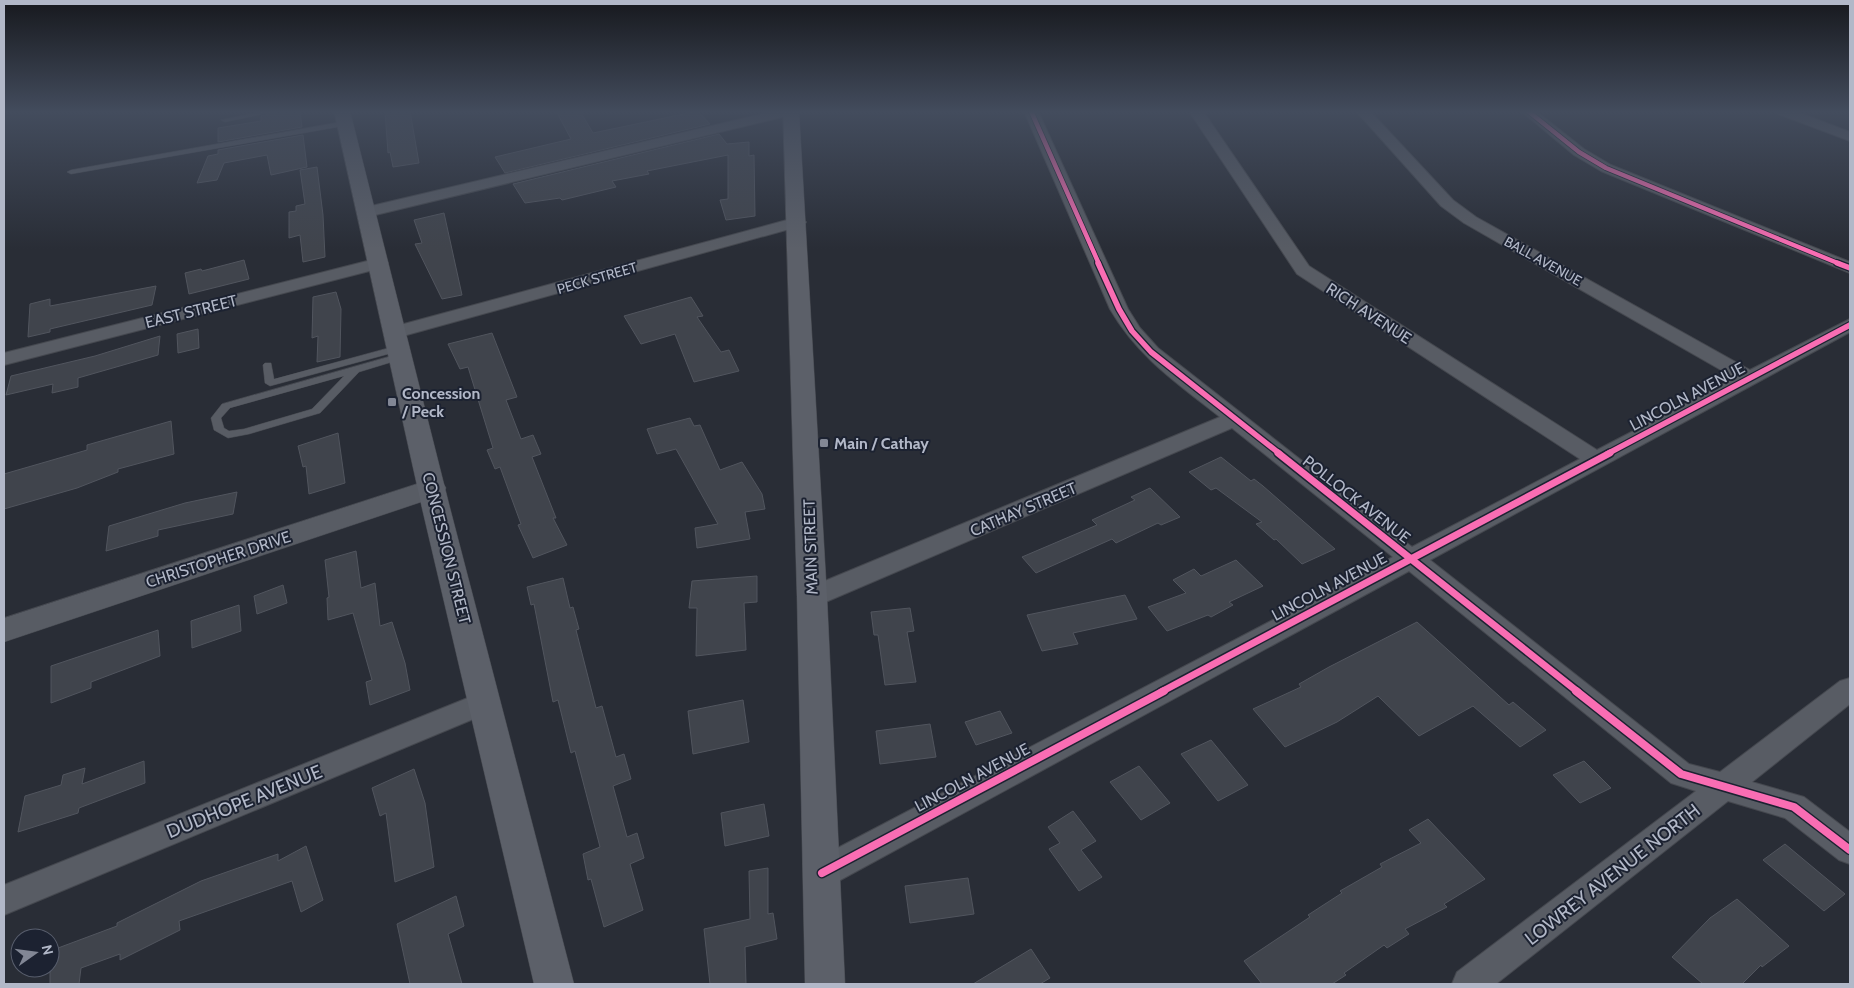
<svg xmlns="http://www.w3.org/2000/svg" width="1854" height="988" font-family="Cabin,sans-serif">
<rect width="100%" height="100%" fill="#292d36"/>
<path fill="#40444c" stroke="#51555e" d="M279 111H300L302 127 218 142V128L261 121V116Z
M385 111H410L419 163 393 167 390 152 388 153Z
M556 111H580L593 133 698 111 710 124 505 173 495 157 571 139Z
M719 134 727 144 749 142V156L754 155 755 216 726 220 720 200 728 199V155L647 171 649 174 612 181 616 187 562 200 560 198 525 203 513 184Z
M303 135 307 167 271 175 267 155 224 163 217 180 197 183 208 156 218 154V150Z
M317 167 323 215 325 257 303 262 300 235 289 238V212L296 211V206L305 204 300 170Z
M444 213 462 295 442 299 415 244 422 243 414 220Z
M244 260 249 279 189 294 185 273 201 269 202 271Z
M156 286 152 305 50 329V332L28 337 30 304 50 299V306Z
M336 292 341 309 340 357 317 362 318 336 312 338 313 297Z
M691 297 703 316 697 317 721 352 729 350 739 371 694 382 675 334 641 344 624 316Z
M198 329 199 348 178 353 177 334Z
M492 333 517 397 506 400 521 439 533 435 541 454 532 457 556 518H553L567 545 533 558 518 525 521 524 500 467 495 469 487 450 493 448 468 367 460 369 448 344Z
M160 336 158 355 78 378V387L52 393 53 384 6 395 11 376 95 356Z
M690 418 694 426 700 425 720 470 742 462 762 494 765 509 745 512 750 539 697 548 695 528 718 524 676 449 657 454 647 429Z
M171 421 174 454 118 469V472L77 488 4 509V474L87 450V445Z
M338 433 345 483 309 494 306 466 303 467 298 446Z
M1221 457 1251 481 1254 479 1263 486 1335 549 1302 564 1276 539 1274 540 1256 524 1262 522 1216 488 1211 490 1189 472Z
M1150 488 1180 517 1161 525 1158 523 1116 543 1112 539 1036 573 1022 557 1097 525 1092 520 1135 500 1131 497Z
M237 492 233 514 158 530V536L106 551 109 526 185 503Z
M356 551 361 588 375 583 380 626 392 622 405 663 410 690 370 705 366 682 372 680 353 613 328 620 327 598 329 597 325 560Z
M1236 560 1263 586 1229 602 1233 605 1211 617 1208 615 1167 631 1148 607 1186 593 1173 580 1194 569 1201 576Z
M757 576V602L744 603 746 650 696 656 697 608H689L692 581Z
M563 578 570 608 573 607 579 629 576 630 596 708 602 706 616 757 624 754 631 779 613 786 627 837 637 833 644 858 630 864 643 910 604 927 591 879 588 880 583 854 600 847 575 751 571 753 558 700 553 702 534 604 531 605 527 587Z
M283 585 287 603 257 614 254 596Z
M1125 595 1137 619 1073 633 1078 644 1042 651 1027 615Z
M239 605 241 631 192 648 191 621Z
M910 608 914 631 907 632 916 682 885 685 878 635H874L871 612Z
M1417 622 1509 705 1513 702 1546 730 1520 747 1473 706 1419 736 1378 696 1337 722 1285 747 1253 709 1301 687 1299 684 1329 667Z
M158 630 160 656 91 682V688L51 703V666Z
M743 700 749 742 693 754 688 711Z
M1000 711 1012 733 976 745 965 722Z
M930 724 936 757 880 764 876 731Z
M1211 740 1248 785 1218 801 1181 754Z
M144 761 145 783 79 808 78 813 18 832 25 796 61 785 63 775 85 768 82 784Z
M1584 761 1611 788 1580 803 1553 775Z
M1139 766 1170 803 1141 820 1110 782Z
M414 769 425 803 434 867 395 882 386 813 380 816 372 788Z
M764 804 769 836 725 846 721 813Z
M1073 811 1096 841 1081 850 1102 877 1079 891 1049 849 1060 843 1048 827Z
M1428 819 1485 879 1444 904 1447 907 1405 929 1409 934 1387 948 1384 945 1344 973 1346 975 1332 984H1262L1244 961 1310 917 1308 915 1342 893 1340 891 1382 867 1380 864 1421 843 1409 830Z
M1785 844 1845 894 1824 911 1763 860Z
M306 846 323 900 301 912 292 881 179 921 180 930 120 960V954L81 968 79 984H50V951L117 926V923L201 881 278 854V861Z
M768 868V914L773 913 777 939 745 947 746 984H710L704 929 750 919 749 871Z
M968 878 974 914 910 923 905 886Z
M456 896 464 926 448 934 462 984H410L397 924Z
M1737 899 1789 946 1762 967 1761 965 1742 984H1703L1672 957 1710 918Z
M1031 949 1050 978 1040 984H973Z"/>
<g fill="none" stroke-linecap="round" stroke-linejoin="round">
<g stroke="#45484f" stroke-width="1">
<path id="service" d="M265 111H277L225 122 221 120Z
M346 121 350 123 349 125 71 174 67 172 71 170Z
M400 345 405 348 403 350 270 386 265 383 263 365 265 363H271L274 379Z
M402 353 407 356 405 358 359 372 320 413 249 434 228 438 214 430 211 418 222 404ZM344 376 312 409 244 429 229 431 224 428 221 418 230 408Z"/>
</g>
<g stroke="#45484f" stroke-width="2">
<path id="minor" d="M775 111H798L791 115 367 217 359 212 367 207Z
M1024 111H1038L1128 309 1140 328 1158 348 1412 547 1580 459 1297 274 1189 111H1203L1309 266 1597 450 1735 378 1464 223 1441 206 1356 111H1370L1453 200 1476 217 1750 370 1850 319V332L1430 560 1689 764 1720 772 1840 681 1850 678V704L1752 782 1804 797 1850 832V864L1839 860 1785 818 1728 801 1496 984H1452L1457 972 1696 791 1671 783 1409 571 833 884 822 888 811 884 806 873 811 862 1393 557 1232 428 821 604 812 607 803 604 800 597 803 590 1220 417C1177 383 1138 357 1110 309Z
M1521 111H1536L1584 149 1611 165 1850 262V273L1601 171 1574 155Z
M1776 111H1795L1850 132V141L1778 114Z
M798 217 806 222 804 225 403 336H389L387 332 389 328Z
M379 258 385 259 388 263 385 267 4 365V353Z
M485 691 495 694 499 702 495 710 4 915V885Z"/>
</g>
<g stroke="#45484f" stroke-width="1">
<path id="tertiary" d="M432 479 442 481 446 488 442 495 4 642V618Z"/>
</g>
<g stroke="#45484f" stroke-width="1">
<path id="secondary" d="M334 111H350L450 508 574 984H534L422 508Z
M783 111H799L827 597 845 984H805L797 597Z"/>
</g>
<use href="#service" fill="#585c64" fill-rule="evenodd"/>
<use href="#minor" fill="#585c64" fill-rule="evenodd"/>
<use href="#tertiary" fill="#585c64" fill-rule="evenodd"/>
<use href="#secondary" fill="#5c6069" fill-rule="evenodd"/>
<g stroke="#1c2231" stroke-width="6">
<path id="cycleway-far3" d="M1031 111 1099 264
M1528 111 1579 152 1606 168 1840 264"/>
</g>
<g stroke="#1c2231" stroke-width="8">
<path id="cycleway-far2" d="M1098 263 1119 309 1132 331 1151 352 1280 454
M1837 263 1850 268
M1607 454 1850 325"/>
</g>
<g stroke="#1c2231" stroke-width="10">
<path id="cycleway-far1" d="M1278 453 1578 692
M1161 692 1610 453"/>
</g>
<g stroke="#1c2231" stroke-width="11">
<path id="cycleway" d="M1576 691 1681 774 1794 807 1850 850
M822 873 1164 691"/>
</g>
<use href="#cycleway-far3" stroke="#f96db3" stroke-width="4.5"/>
<use href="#cycleway-far2" stroke="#f96db3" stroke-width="5.5"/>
<use href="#cycleway-far1" stroke="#f96db3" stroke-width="7"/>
<use href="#cycleway" stroke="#f96db3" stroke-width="8"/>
</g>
<linearGradient id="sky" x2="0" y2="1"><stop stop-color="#17191e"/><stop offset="0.45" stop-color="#434c5d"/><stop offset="1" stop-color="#434c5d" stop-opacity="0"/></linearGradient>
<rect width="1854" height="249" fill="url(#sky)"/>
<g fill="#828795" stroke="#1c2231" stroke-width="2">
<rect x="387" y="397" width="10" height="10" rx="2.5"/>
<rect x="819" y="438" width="10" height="10" rx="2.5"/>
</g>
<g text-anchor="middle" stroke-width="4" stroke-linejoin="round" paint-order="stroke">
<g font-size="14" fill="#b2b8c8" stroke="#1c2231">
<text transform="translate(1543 261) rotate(29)" y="5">BALL AVENUE</text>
<text transform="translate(597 278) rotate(-16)" y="5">PECK STREET</text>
</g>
<g font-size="16" fill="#b2b8c8" stroke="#1c2231">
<text transform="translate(191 311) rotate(-14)" y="6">EAST STREET</text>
<text transform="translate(1369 313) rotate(33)" y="6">RICH AVENUE</text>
<text transform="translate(1687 396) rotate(-28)" y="6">LINCOLN AVENUE</text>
<text transform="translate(1357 499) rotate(38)" y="6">POLLOCK AVENUE</text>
<text transform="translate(1023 509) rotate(-23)" y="6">CATHAY STREET</text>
<text transform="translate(810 547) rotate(-92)" y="6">MAIN STREET</text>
<text transform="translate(447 548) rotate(76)" y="6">CONCESSION STREET</text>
<text transform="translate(218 559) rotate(-18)" y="6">CHRISTOPHER DRIVE</text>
<text transform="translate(1329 586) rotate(-28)" y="6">LINCOLN AVENUE</text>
<text transform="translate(972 777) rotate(-28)" y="6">LINCOLN AVENUE</text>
</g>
<g font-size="16" font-weight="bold" fill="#b2b8c8" stroke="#1c2231" text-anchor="start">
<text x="402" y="399">Concession<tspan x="402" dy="18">/ Peck</tspan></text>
<text x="834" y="449">Main / Cathay</text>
</g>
<g font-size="19" fill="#b2b8c8" stroke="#1c2231">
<text transform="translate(244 801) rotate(-22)" y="7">DUDHOPE AVENUE</text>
<text transform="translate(1612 874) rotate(-38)" y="7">LOWREY AVENUE NORTH</text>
</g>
</g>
<rect width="1854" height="988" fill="none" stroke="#b2b8c8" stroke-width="10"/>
<g transform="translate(35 953) rotate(76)"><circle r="24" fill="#1c2231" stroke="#585e6d"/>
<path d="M0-4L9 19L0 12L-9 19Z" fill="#828795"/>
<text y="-8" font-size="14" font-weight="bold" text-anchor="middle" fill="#b2b8c8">N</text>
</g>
</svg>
